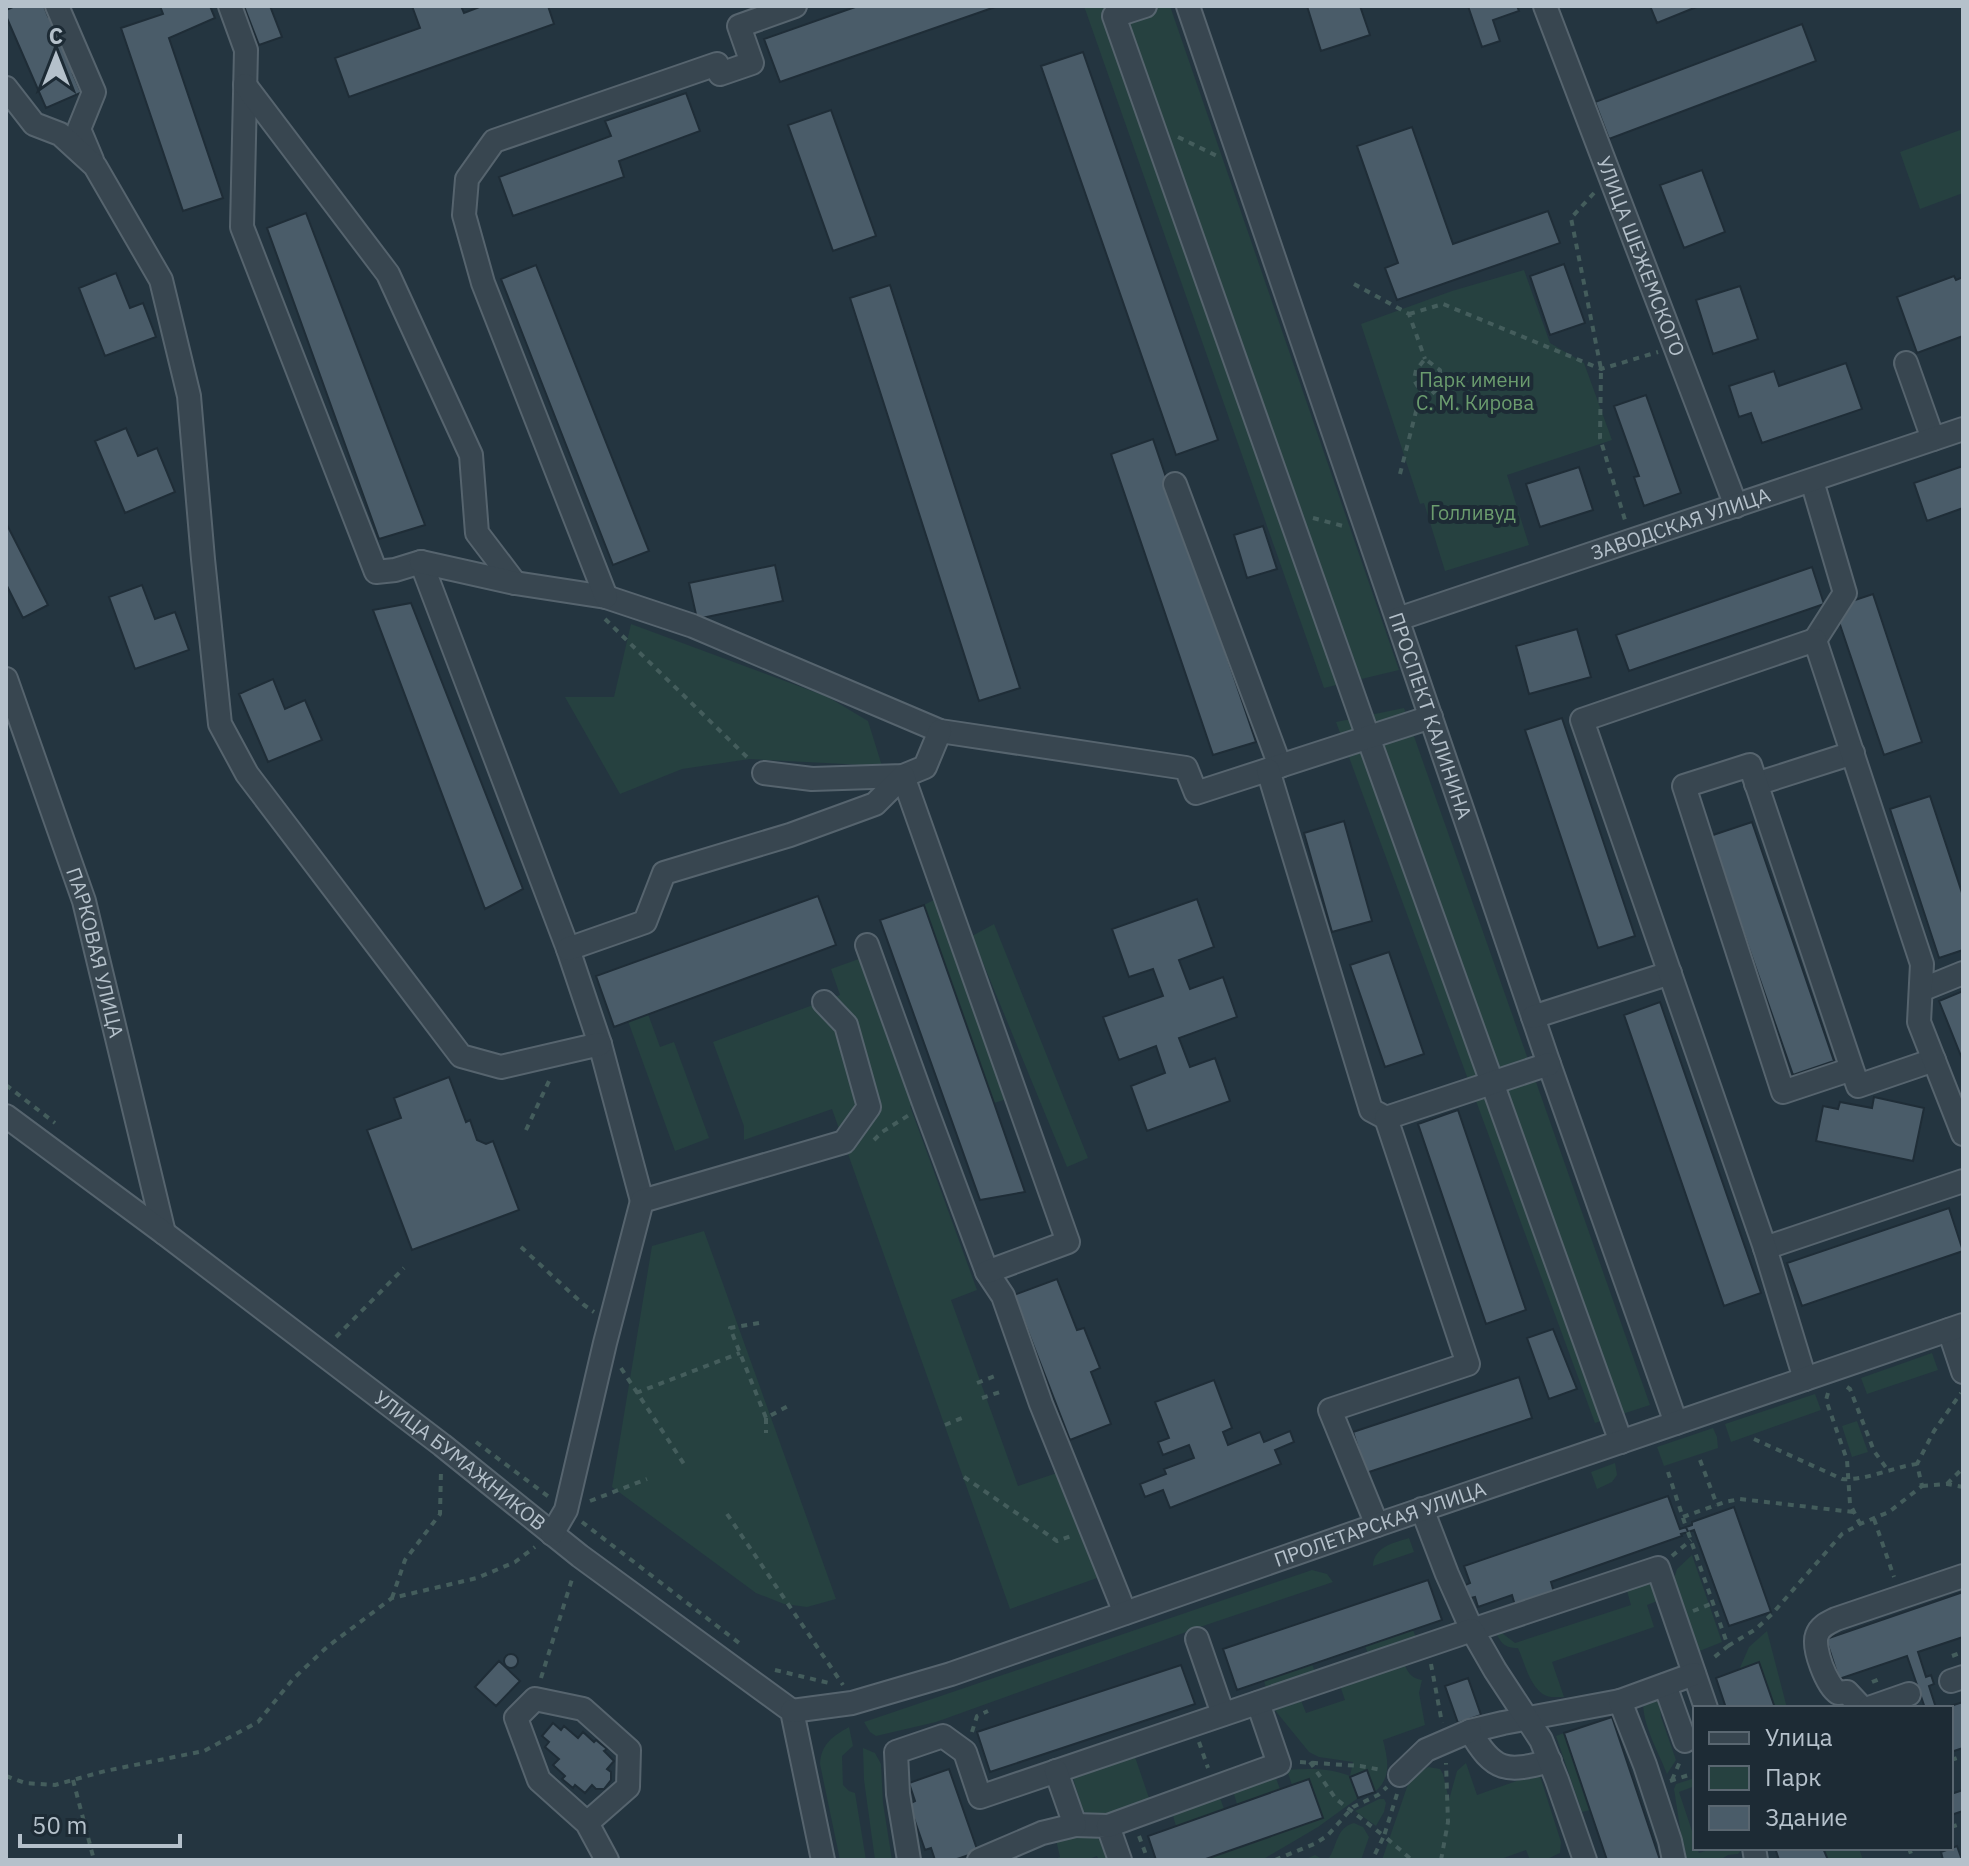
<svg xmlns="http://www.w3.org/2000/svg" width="1969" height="1866" font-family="'IBM Plex Sans',sans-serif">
<rect width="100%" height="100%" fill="#243540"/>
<path fill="#264140" d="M1084 6H1170L1399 670 1324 688Z
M1963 129V193L1920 209 1900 152Z
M1524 270 1550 343 1584 363 1612 440 1507 475 1529 545 1445 571 1424 503 1420 504 1361 324 1452 291Z
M631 624 828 697 868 721 882 766 750 759 682 769 620 794 565 697H614Z
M1404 708 1650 1405 1595 1423 1336 722Z
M934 900 1007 1099 994 1103 924 905Z
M994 924 1088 1158 1067 1167 972 936Z
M867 956 919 1101 910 1106 977 1290 951 1300 1018 1486 1063 1471 1100 1577 1010 1609 832 1109 744 1140V1126L713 1042 840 995 831 969Z
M648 1014 660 1047 674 1042 709 1138 675 1151 628 1021Z
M704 1231 836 1599 807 1607 784 1604 756 1593 612 1487 652 1246Z
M1932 1353 1938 1370 1867 1394 1861 1378Z
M1815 1394 1821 1410 1731 1442 1725 1424Z
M1857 1421 1868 1452 1852 1457 1842 1426Z
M1713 1428 1717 1437 1718 1448 1664 1466 1657 1447Z
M1615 1463 1617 1475 1612 1482 1597 1489 1591 1472Z
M1409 1538 1414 1552 1373 1566C1374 1546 1394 1543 1409 1538Z
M1692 1555 1722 1642 1697 1652 1673 1582 1677 1569Z
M1312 1570 1327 1574 1333 1582 1200 1627 936 1722 876 1736 870 1732 864 1722 876 1718Z
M1655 1581 1665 1598 1647 1605 1654 1627 1552 1662 1564 1697C1563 1697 1552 1697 1551 1697 1531 1694 1525 1663 1518 1648 1504 1648 1501 1643 1495 1631L1498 1630 1515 1643 1631 1605 1626 1587 1642 1582Z
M1413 1630 1417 1640 1369 1656 1365 1646Z
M1767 1631 1787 1708H1775L1739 1670 1749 1647Z
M1403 1662C1408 1672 1410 1678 1422 1680L1419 1693 1425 1725 1383 1740C1388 1760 1392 1777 1375 1792L1367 1770 1350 1776 1358 1798 1318 1827 1262 1860H1203L1323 1818 1309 1779 1292 1785 1287 1770C1308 1768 1331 1768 1350 1776L1353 1762 1319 1757 1309 1752 1274 1709V1704L1298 1693 1306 1713 1345 1700 1339 1683Z
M1312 1664 1316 1674 1267 1691 1264 1681Z
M1659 1697 1661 1717 1676 1760 1667 1774C1658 1751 1643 1726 1643 1702Z
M849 1727 853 1746 842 1756 843 1785 849 1791 855 1793 866 1860H840L820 1764C821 1744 833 1736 849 1727Z
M1564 1733 1590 1810 1582 1812 1556 1736Z
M863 1748 875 1753 881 1764 883 1803 892 1860H875L864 1780Z
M1133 1751 1150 1801C1130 1808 1102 1824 1083 1811L1071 1771Z
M1466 1763 1477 1795 1539 1773 1561 1842 1560 1853 1545 1860H1530L1526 1850 1498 1860H1382L1407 1787 1412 1778 1428 1767 1440 1769 1443 1774 1449 1800 1457 1771Z
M1274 1773 1280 1789 1237 1804 1232 1788Z
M1695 1778V1786L1679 1792 1695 1840V1848H1697L1699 1853 1714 1848H1743L1738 1854 1728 1855 1720 1860H1685L1674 1789 1676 1784Z
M1218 1792 1224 1809 1176 1826 1171 1809Z
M1379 1799H1384L1386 1803 1384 1812 1376 1826 1355 1811Z
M1354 1823 1363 1827 1369 1837 1361 1860H1304L1315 1855 1322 1859 1329 1858C1338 1844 1336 1828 1354 1823Z
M1069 1836C1096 1835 1100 1833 1111 1860H1099L1097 1856 1086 1860H1053L1060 1857 1056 1840Z
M1823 1848H1859L1863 1860H1828Z"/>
<path fill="#4a5c69" stroke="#1f2d37" stroke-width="2" d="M15 6H44L48 16 52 14 77 73 73 74 80 90 84 88 85 91 46 108 6 16V10Z
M160 6H210L215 18 169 38 223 198 183 211 121 28 163 14Z
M244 6H270L282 37 259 45Z
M412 6H461L464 13 482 6H548L554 24 349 97 335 58 420 28Z
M858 6H998L780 82 764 39Z
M1307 6H1360L1370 35 1321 51Z
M1468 6H1517L1519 11 1493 20 1500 41 1482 47Z
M1650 6H1699L1657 23Z
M1802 24 1816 61 1609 139 1595 102Z
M1083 52 1218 440 1176 455 1041 66Z
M686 93 700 131 619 161 624 177 513 216 499 177 611 136 605 121Z
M831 110 876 236 833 251 788 125Z
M1412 127 1453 244 1548 211 1560 243 1397 300 1385 268 1398 263 1357 146Z
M1702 170 1725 232 1684 248 1660 185Z
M306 213 425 525 379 539 267 228Z
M1564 264 1585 323 1550 335 1530 276Z
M536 265 649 551 613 565 501 279Z
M116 273 130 308 143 303 156 337 105 356 79 288Z
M1954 276 1956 280 1963 277V336L1917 353 1897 297Z
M890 285 1020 688 979 701 850 298Z
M1740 286 1758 339 1713 354 1696 300Z
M1846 363 1862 409 1762 443 1751 413 1739 417 1729 386 1774 371 1779 386Z
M1646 395 1681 493 1644 506 1634 477 1639 476 1614 406Z
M126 428 138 456 157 448 175 492 125 513 95 441Z
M1153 439 1256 742 1213 755 1111 454Z
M1963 466V508L1927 521 1914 483Z
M1579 467 1593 510 1540 527 1526 484Z
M6 523 48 605 23 618 6 584Z
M1263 526 1277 569 1247 578 1234 535Z
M775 565 783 601 697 619 689 583Z
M1812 567 1824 604 1629 671 1616 635Z
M142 585 155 619 175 612 189 650 135 669 109 597Z
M1873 594 1922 742 1884 755 1834 607Z
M411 603 523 889 485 909 373 610Z
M1577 629 1591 677 1529 694 1516 646Z
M273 679 285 709 305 700 322 740 268 762 239 694Z
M1562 718 1635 936 1598 948 1525 730Z
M1930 796 1963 896V950L1939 958 1890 809Z
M1344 821 1372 921 1332 932 1304 833Z
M1752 822 1834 1061 1793 1075 1710 836Z
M818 896 836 945 614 1027 596 976Z
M1197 899 1214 947 1179 960 1190 989 1223 977 1237 1017 1179 1038 1190 1067 1215 1058 1230 1101 1147 1131 1131 1086 1165 1073 1156 1046 1119 1060 1103 1017 1163 996 1153 969 1129 977 1112 929Z
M924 905 994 1103 1025 1192 980 1200 880 920Z
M1389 952 1424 1054 1385 1067 1350 965Z
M1963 991V1061L1939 1001Z
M1660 1002 1761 1293 1724 1306 1624 1015Z
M449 1077 466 1122 470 1120 477 1140 486 1144 493 1141 519 1210 412 1250 367 1130 401 1118 394 1098Z
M1874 1097 1924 1108 1913 1161 1816 1141 1823 1106 1838 1109 1840 1102 1872 1108Z
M1458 1110 1526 1310 1486 1324 1418 1124Z
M1949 1208 1963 1251 1802 1306 1787 1263Z
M1057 1279 1077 1330 1084 1328 1100 1368 1091 1372 1111 1424 1070 1440 1014 1295Z
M1553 1329 1577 1389 1549 1399 1527 1338Z
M1519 1377 1532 1418 1366 1473 1353 1432Z
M1214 1380 1232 1428 1223 1432 1228 1445 1260 1432 1264 1442 1290 1431 1294 1442 1275 1450 1281 1464 1170 1508 1163 1490 1145 1497 1140 1484 1166 1474 1164 1469 1194 1458 1189 1445 1163 1455 1158 1442 1169 1438 1155 1402Z
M1668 1496 1680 1529 1686 1527 1688 1532 1681 1534 1682 1536 1551 1582 1555 1596 1516 1609 1512 1595 1478 1607 1475 1597 1467 1599 1463 1586 1470 1583 1464 1566Z
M1734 1507 1771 1612 1729 1626 1694 1530 1688 1532 1686 1527 1692 1525V1522Z
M1428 1580 1442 1620 1237 1690 1223 1649Z
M1963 1592V1637L1918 1652 1926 1677 1931 1675 1934 1684 1929 1686 1936 1708H1925L1907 1656 1839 1679 1826 1639Z
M504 1661a7 7 0 1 1 14 0a7 7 0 1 1-14 0Z
M499 1661 520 1681 496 1706 475 1687Z
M1759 1662 1775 1708H1726L1716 1678Z
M1181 1665 1195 1704 990 1772 977 1732Z
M1468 1678 1481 1715 1458 1723 1445 1686Z
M1963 1702V1748L1951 1752V1708H1944Z
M1612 1717 1660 1860H1607L1590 1810 1564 1733Z
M553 1723 561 1730 564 1726 578 1738 583 1732 594 1742 596 1740 607 1749 604 1751 614 1761 607 1769 611 1772V1780L604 1789H596L592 1785 585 1793 575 1785 573 1788 562 1779 565 1776 553 1765 559 1759 545 1747 549 1742 542 1736Z
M949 1769 978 1852 954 1860H935L931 1848 925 1850 909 1804 915 1801 909 1783Z
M1367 1770 1375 1792 1358 1798 1350 1777Z
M1309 1779 1323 1818 1203 1860H1156L1148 1836Z
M1963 1790V1811L1951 1815V1794Z
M1957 1846 1962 1860H1943L1941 1852Z
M1775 1848H1823L1828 1860H1779Z"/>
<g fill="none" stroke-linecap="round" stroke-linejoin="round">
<g stroke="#56646e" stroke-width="26">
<g id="minor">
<path d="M57 6 94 92 79 129 92 160"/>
<path d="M230 6 246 50 242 227 376 572 395 570 421 562 568 949 600 1044 642 1201"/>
<path d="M1145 6 1114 16 1368 737 1621 1442"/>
<path id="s1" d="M1188 6 1549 1064 1676 1423"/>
<path id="s2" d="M1545 6 1736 506"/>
<path d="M245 85 388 274 471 455 477 533 515 583"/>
<path d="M6 88 34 124 60 134 95 166 161 280 189 396 203 559 220 724 247 774 461 1056 501 1067 600 1044"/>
<path d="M1906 363 1933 439"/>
<path d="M1812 481 1845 593 1815 640"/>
<path d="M1175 484 1280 766"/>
<path d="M421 562 515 583 606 597 693 626 940 731 1186 768 1196 793 1431 717"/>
<path d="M606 597 483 283 464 215 467 179 494 141 717 64 720 74 752 63 739 26 795 6"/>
<path id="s3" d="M1398 619 1963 429"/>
<path id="s4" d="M6 679 84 901 164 1233"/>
<path d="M1268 770 1371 1110 1386 1118"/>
<path d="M764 773 812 779 903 776 925 767 940 731"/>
<path d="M1756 784 1853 753"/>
<path d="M867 945 925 1106 987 1272 1003 1296 1041 1404 1125 1613"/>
<path d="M568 949 645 922 664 873 790 835 875 804 903 776 1068 1242 987 1272"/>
<path d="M1921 990 1963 973"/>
<path d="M1533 1017 1670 973"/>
<path d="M1852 1069 1750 765 1684 786 1783 1092 1852 1069 1858 1086 1934 1060"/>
<path id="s5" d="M6 1116 164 1233 442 1445 580 1556 792 1711 823 1860"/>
<path d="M1765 1248 1963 1181"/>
<path d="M1949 1330 1963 1372"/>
<path d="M1805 1379 1765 1248 1582 720 1815 640 1922 964 1919 1022 1963 1134"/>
<path d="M1422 1509 1447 1574 1472 1630 1658 1568 1706 1708"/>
<path d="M1377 1525 1330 1410 1468 1364 1386 1118 1549 1064"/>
<path d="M552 1534 566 1510 605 1343 642 1201 844 1142 869 1107 846 1025 824 1002"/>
<path d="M1197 1639 1223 1714"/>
<path d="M1951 1681 1963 1677"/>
<path d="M1665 1685 1685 1741"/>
<path d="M1862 1708 1847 1692 1838 1693C1827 1686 1812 1648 1817 1635 1820 1626 1828 1623 1836 1619L1963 1576"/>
<path d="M1869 1708 1909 1694"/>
<path id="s6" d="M792 1711 852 1703 951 1674 1377 1525 1963 1325"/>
<path d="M1550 1761C1506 1773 1494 1772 1470 1731L1503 1723 1620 1701"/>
<path d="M1400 1775 1426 1750 1470 1731"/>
<path d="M587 1823 628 1787 629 1750 583 1709 535 1699 516 1718 539 1780 587 1823 607 1860"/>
<path d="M1075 1825 1108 1826 1120 1860"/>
<path d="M1108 1826 1279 1764 1258 1703"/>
<path d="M1754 1848 1756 1860"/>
<path d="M909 1860 898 1794 896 1752 943 1736 965 1752 980 1797 1472 1630 1495 1670 1541 1740 1557 1780 1585 1860"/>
<path d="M979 1860 1042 1833 1075 1825 1056 1771"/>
<path d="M1674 1860 1670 1841 1645 1765 1620 1701 1694 1674"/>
</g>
</g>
<path stroke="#445d5c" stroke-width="4" stroke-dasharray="6 6" stroke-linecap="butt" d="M1178 137 1217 156
M1594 193 1571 218 1601 369 1600 438 1625 520
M1354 284 1409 314 1425 359
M1409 314 1443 304 1601 369 1658 352
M1400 474 1421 392 1432 394 1440 386V370L1425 359 1416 370 1414 380 1421 392
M1313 518 1343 526
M605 619 751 761
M6 1085 55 1123
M526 1130 549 1081
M874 1140 882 1132 909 1115
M521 1247 584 1305 594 1312
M759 1323 730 1328 766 1418 788 1406
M336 1337 404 1268
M621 1368 684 1464
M977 1383 995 1376
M1847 1387 1850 1389 1874 1451 1887 1469
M636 1393 740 1353
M1828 1393 1826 1400 1847 1460 1850 1504 1860 1524
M982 1398 1000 1392
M766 1418V1433
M945 1425 962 1418 960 1413
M1754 1439 1842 1479C1865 1481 1893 1467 1917 1464
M476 1442 549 1497
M1700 1460 1717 1505
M1668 1472 1686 1527
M964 1477 1057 1541 1071 1536
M1947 1484 1963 1468
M1922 1486 1947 1484 1963 1487
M590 1501 647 1479
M727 1514 843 1685
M1683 1517 1725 1502 1740 1499 1853 1512
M1874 1519 1894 1577
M582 1522 743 1646
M1688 1532 1728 1646 1712 1659
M1672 1556 1691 1540
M392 1598 405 1560 440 1514 441 1470
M1693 1611 1713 1603
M1728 1646 1756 1629 1772 1614 1842 1534 1860 1524 1889 1512 1922 1486 1917 1464 1934 1431 1961 1393
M1952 1656 1963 1652
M1431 1664 1442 1723
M775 1670 829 1683
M541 1678 573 1576
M1872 1682 1882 1678
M972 1732 977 1716 988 1711
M1199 1742 1208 1768
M1951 1760 1963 1756
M1300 1762 1360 1766 1382 1770
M1310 1762 1336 1799 1384 1836 1372 1860
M6 1776 25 1783 55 1785 105 1771 204 1751 258 1722 293 1679 327 1647 392 1598 477 1578 515 1562 535 1547
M73 1780 94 1860
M1672 1780 1681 1759
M1670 1781 1695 1773
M1397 1794 1384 1836 1412 1860
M1951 1827 1963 1823
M1139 1836 1148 1860
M1909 1848 1913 1860
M1275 1860 1314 1844 1327 1836 1353 1807 1378 1795 1387 1787
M1441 1860 1448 1822 1446 1763"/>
<use href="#minor" stroke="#384650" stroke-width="22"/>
</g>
<g text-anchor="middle" stroke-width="8" stroke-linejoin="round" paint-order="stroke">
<g font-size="20" fill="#b5c1cb" stroke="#1d2b35">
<text dy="7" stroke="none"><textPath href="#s2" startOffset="268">УЛИЦА ШЕЖЕМСКОГО</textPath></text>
<text dy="7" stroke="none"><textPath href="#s3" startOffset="298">ЗАВОДСКАЯ УЛИЦА</textPath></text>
<text dy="7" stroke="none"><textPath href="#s1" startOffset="750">ПРОСПЕКТ КАЛИНИНА</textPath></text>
<text dy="7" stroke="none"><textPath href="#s4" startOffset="288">ПАРКОВАЯ УЛИЦА</textPath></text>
<text dy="7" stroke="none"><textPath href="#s5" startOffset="570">УЛИЦА БУМАЖНИКОВ</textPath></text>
<text dy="7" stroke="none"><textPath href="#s6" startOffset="618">ПРОЛЕТАРСКАЯ УЛИЦА</textPath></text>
</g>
<g font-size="20" fill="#6b9c6e" stroke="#1d2b35">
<text x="1475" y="387">Парк имени<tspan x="1475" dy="23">С. М. Кирова</tspan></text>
<text x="1473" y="520">Голливуд</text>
</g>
</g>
<rect width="1969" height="1866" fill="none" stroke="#b5c1cb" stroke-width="16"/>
<rect x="1693" y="1706" width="260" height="144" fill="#1d2b35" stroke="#5a6771" stroke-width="2"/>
<rect x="1709" y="1732" width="40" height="12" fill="#384650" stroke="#5a6771" stroke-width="2"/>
<text x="1765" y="1746" font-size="24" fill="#b5c1cb">Улица</text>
<rect x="1709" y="1766" width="40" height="24" fill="#264140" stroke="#5a6771" stroke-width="2"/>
<text x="1765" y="1786" font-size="24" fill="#b5c1cb">Парк</text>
<rect x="1709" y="1806" width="40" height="24" fill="#4a5c69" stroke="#5a6771" stroke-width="2"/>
<text x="1765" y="1826" font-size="24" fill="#b5c1cb">Здание</text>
<g transform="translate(56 56)" stroke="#1d2b35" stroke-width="6" paint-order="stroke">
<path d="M0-6L14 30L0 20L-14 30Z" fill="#b5c1cb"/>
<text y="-12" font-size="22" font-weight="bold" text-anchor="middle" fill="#b5c1cb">С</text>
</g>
<path d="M20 1834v12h160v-12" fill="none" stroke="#b5c1cb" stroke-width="4"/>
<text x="32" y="1834" font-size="24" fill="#b5c1cb" stroke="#1d2b35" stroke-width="6" paint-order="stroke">50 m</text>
</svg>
